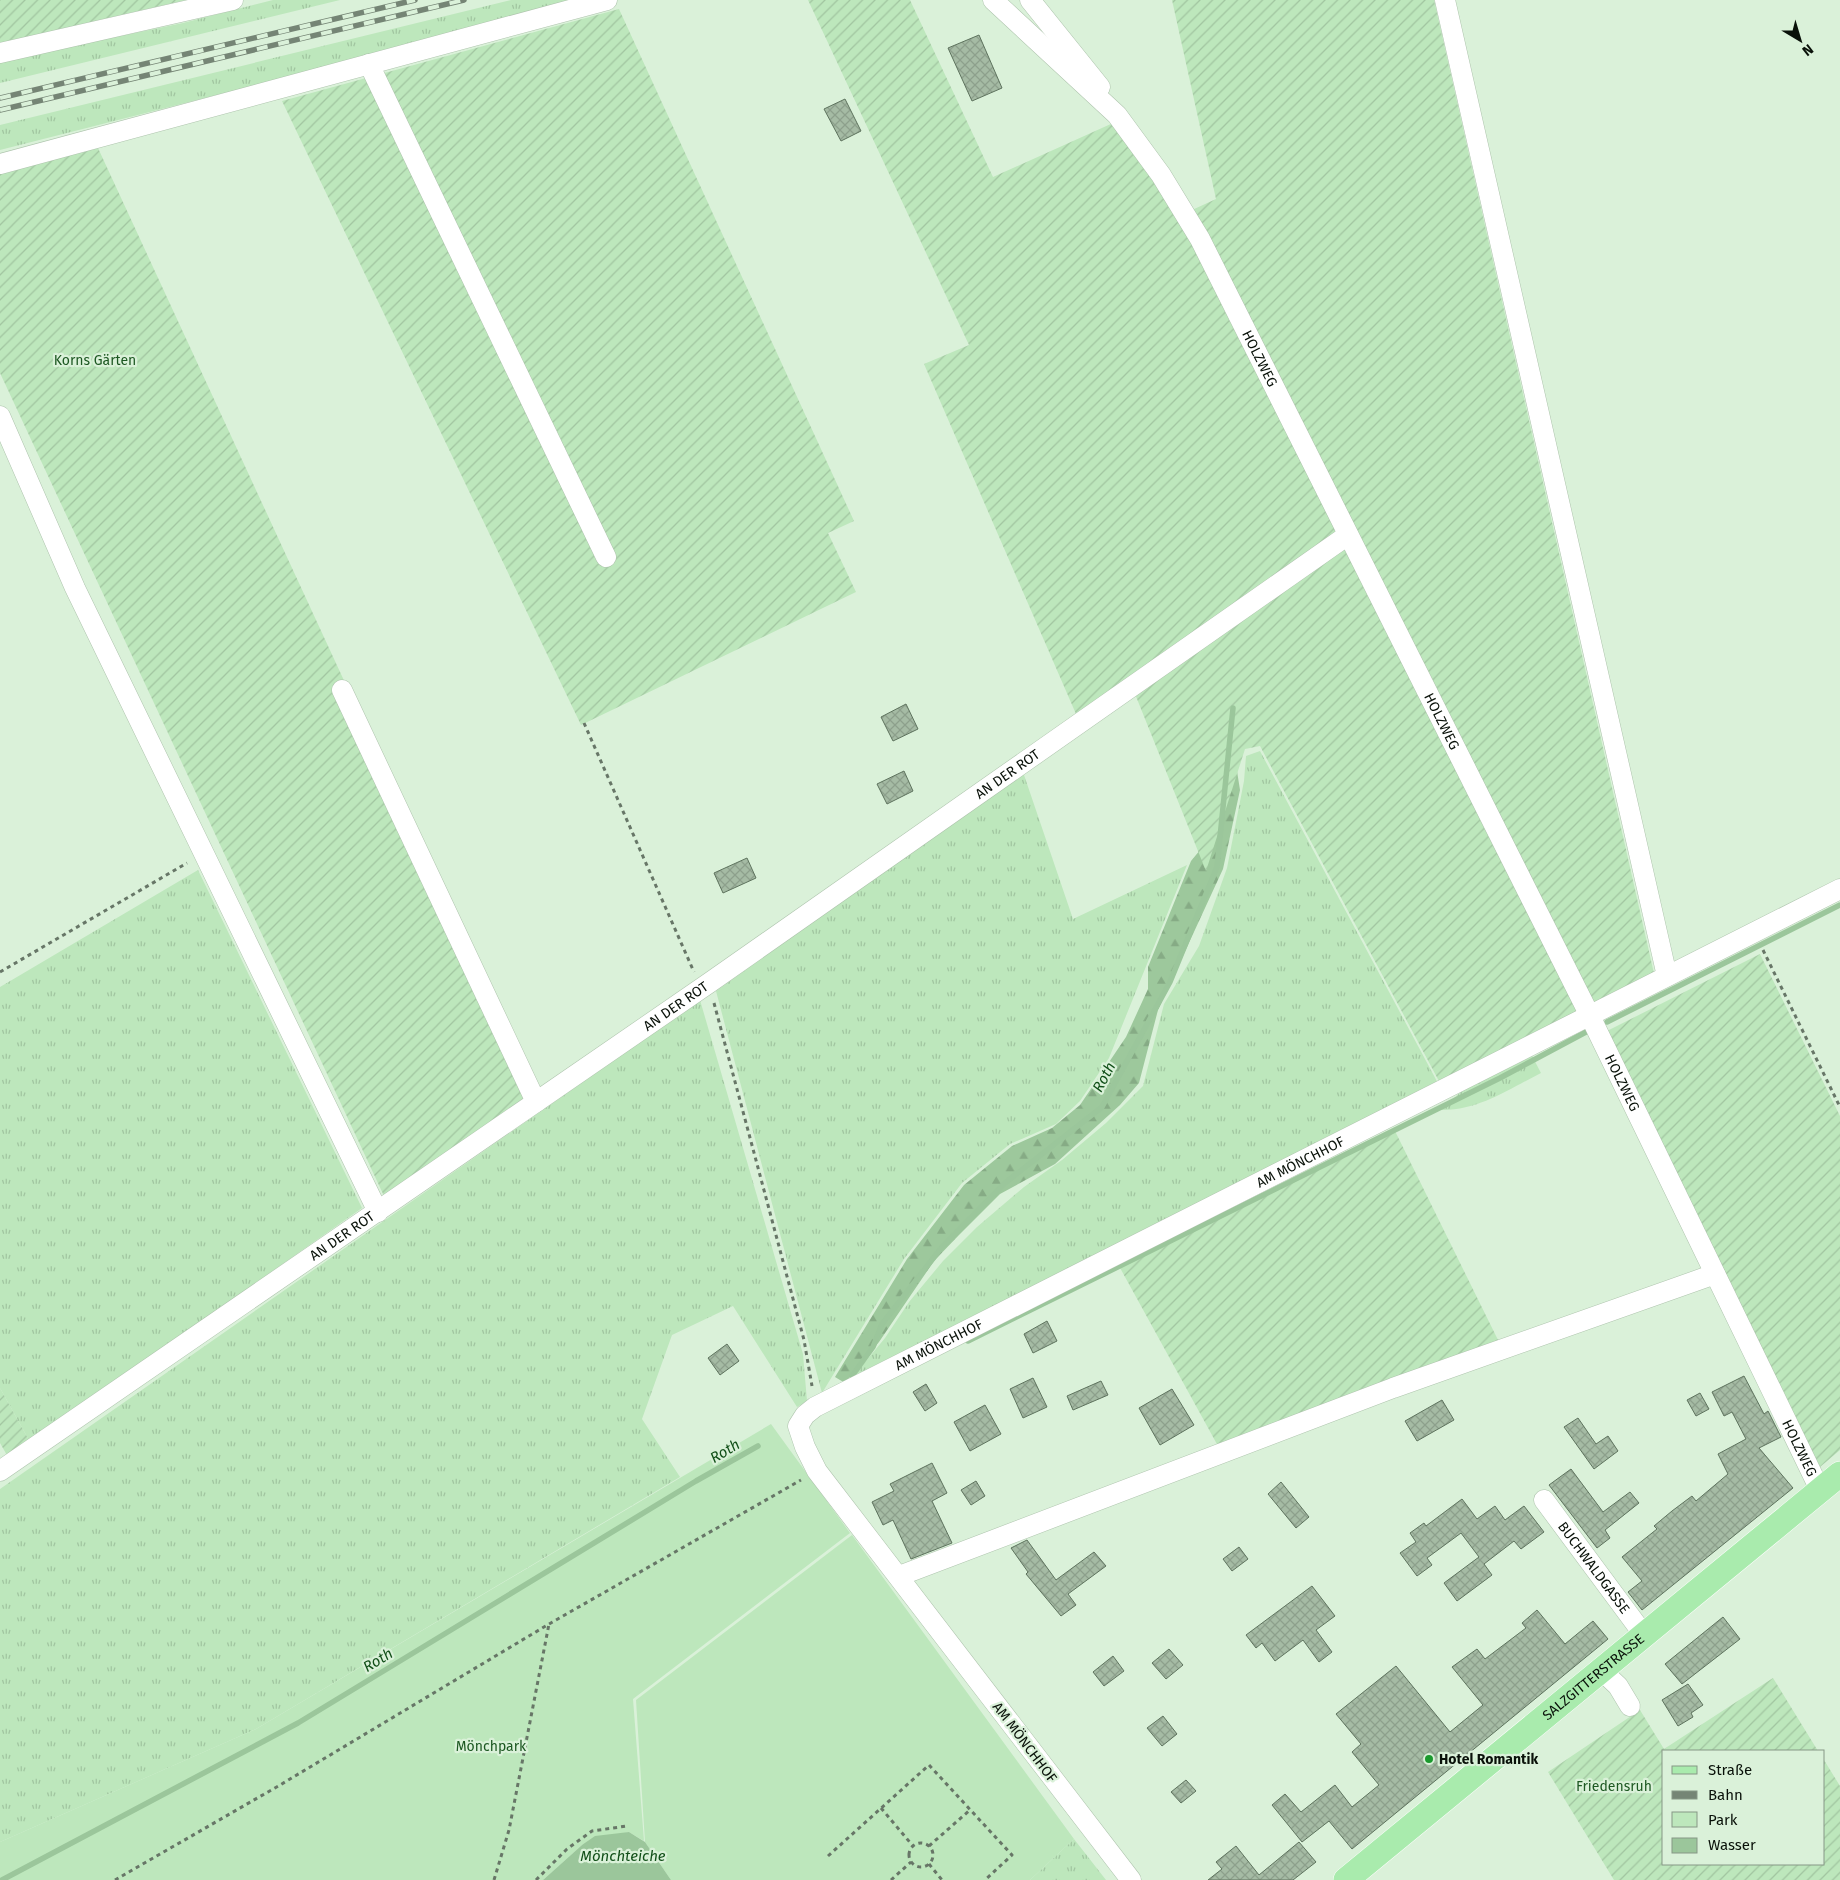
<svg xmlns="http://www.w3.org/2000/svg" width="1840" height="1880" font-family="'Fira Sans',sans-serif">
<defs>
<pattern id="grass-tufts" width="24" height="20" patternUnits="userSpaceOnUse" patternTransform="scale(1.25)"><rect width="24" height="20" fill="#bde7bc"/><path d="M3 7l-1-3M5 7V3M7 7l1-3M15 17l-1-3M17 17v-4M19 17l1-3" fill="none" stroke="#a1c5a0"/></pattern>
<pattern id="forest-firs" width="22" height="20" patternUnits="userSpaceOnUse" patternTransform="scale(1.25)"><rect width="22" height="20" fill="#9dc89c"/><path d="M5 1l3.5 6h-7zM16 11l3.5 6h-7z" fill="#86ab85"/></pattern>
<pattern id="garden-furrows" width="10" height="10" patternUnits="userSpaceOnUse" patternTransform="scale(1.25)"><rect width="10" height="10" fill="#bde7bc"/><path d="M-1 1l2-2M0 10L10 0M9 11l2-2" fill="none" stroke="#a1c5a0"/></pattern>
<pattern id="building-cross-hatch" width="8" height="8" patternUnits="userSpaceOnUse" patternTransform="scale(1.25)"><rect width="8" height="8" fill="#a5bba4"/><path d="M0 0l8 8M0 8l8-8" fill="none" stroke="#8da08c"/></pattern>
</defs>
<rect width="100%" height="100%" fill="#daf1d9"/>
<path fill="url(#grass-tufts)" d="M273 0H340L0 83V61L183 23Z
M511 0H578L287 77 0 150V125Z
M1260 751 1440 1087 847 1384 885 1338 909 1302 943 1261 977 1227 1024 1187 1062 1160 1106 1123 1143 1086 1164 1004 1199 946 1227 868 1244 781 1246 756Z
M1023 772 1073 919 1187 865 1109 1058 1080 1101 1056 1124 1010 1144 962 1183 904 1259 822 1393 716 991Z
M198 870 362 1208 30 1442 0 1388V987Z
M700 1000 803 1354 807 1401 797 1407 733 1306 672 1335 642 1419 680 1477 256 1729 0 1842V1489Z
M1531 1054 1541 1073C1509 1089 1478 1111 1441 1110L1465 1088Z
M1074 1839 1106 1880H1030Z"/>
<path fill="url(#forest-firs)" d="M1234 752 1240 790 1223 869 1158 1010 1139 1083 1120 1105 1055 1164 1000 1194 959 1235 934 1261 879 1342 845 1383 835 1377 907 1259 964 1185 1012 1146 1052 1128 1080 1105 1126 1037 1148 989V967L1191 861 1210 838Z"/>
<path fill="#bde7bc" d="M771 1424 850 1533 633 1699 644 1841 629 1832 582 1845 543 1880H0V1842L256 1729Z
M852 1535 1074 1839 1030 1880H671L645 1842 636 1700Z"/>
<path fill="url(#garden-furrows)" d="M0 0H186L0 43Z
M808 0H910L993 177 1113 123 1192 210 1216 199 1172 0H1434L1655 978 1440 1083 1260 746 1245 749 1206 871 1129 679 1076 714 924 364 969 345Z
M619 9 854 521 828 533 856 592 581 725 282 101Z
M98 148 347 687 528 1095 384 1196 0 373V174Z
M1760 954 1840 1116V1450L1820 1467 1607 1031Z
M1395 1131 1499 1342 1218 1446 1119 1266Z
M0 1388 30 1442 8 1457 0 1443Z
M1773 1678 1818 1751H1664V1864H1824V1760L1840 1786V1880H1614L1548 1772 1640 1710 1664 1749Z"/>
<path fill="#9bc69b" d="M629 1832 645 1842 671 1880H543L582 1845 595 1836Z"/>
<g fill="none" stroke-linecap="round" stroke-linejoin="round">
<path stroke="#9bc69b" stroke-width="5.5" d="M1607 1022 1840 905
M968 1341 1500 1078 1586 1032
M852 1376 873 1347 882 1324 942 1247 1005 1183 1102 1107 1170 982 1217 867 1233 708
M2 1880 298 1723 696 1481 758 1446"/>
</g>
<path fill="url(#building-cross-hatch)" stroke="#5e735e" d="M979 35 1002 88 972 101 948 48Z
M845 99 861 131 841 141 824 109Z
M906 704 918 729 893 741 881 717Z
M904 771 913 791 887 804 877 784Z
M747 858 756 878 723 893 714 873Z
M1047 1321 1057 1341 1033 1353 1024 1334Z
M727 1344 739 1361 720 1375 708 1358Z
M1744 1376 1764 1414 1768 1411 1781 1437 1759 1448 1793 1488 1642 1610 1628 1592 1642 1581 1622 1557 1657 1529 1654 1526 1672 1511 1692 1496 1696 1501 1728 1474 1718 1454 1746 1439 1732 1412 1724 1416 1712 1392Z
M1033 1378 1047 1407 1023 1418 1010 1389Z
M1101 1381 1108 1395 1073 1410 1067 1396Z
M926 1384 937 1403 925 1411 913 1392Z
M1172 1389 1194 1425 1160 1445 1139 1408Z
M1700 1393 1709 1409 1696 1416 1687 1400Z
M1442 1400 1454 1420 1417 1441 1405 1421Z
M985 1405 1001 1434 970 1451 954 1422Z
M1578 1418 1596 1444 1608 1436 1618 1451 1594 1469 1564 1427Z
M932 1463 947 1493 932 1501 952 1543 911 1559 893 1520 883 1525 872 1502 894 1491 890 1484Z
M1571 1469 1603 1512 1630 1492 1639 1503 1605 1530 1610 1538 1597 1548 1549 1485Z
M976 1481 985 1496 971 1505 961 1490Z
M1281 1482 1309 1517 1296 1528 1268 1494Z
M1462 1499 1477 1519 1495 1506 1505 1520 1524 1506 1544 1532 1521 1549 1514 1541 1484 1564 1492 1575 1457 1601 1444 1583 1479 1557 1461 1533 1427 1558 1432 1565 1417 1576 1400 1553 1416 1542 1410 1533 1424 1523 1426 1526Z
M1027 1540 1056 1580 1094 1552 1106 1566 1068 1594 1076 1605 1061 1616 1026 1574 1028 1572 1011 1548Z
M1239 1547 1248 1559 1232 1571 1223 1559Z
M1312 1586 1335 1616 1316 1630 1332 1652 1319 1662 1303 1640 1275 1661 1262 1643 1256 1648 1246 1635Z
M1537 1610 1565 1644 1593 1621 1608 1639 1352 1849 1329 1821 1302 1842 1272 1805 1285 1794 1301 1812 1335 1785 1352 1807 1379 1785 1352 1752 1361 1744 1336 1714 1396 1666 1450 1732 1483 1705 1452 1667 1477 1649 1485 1659 1526 1628 1522 1623Z
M1723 1617 1740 1639 1682 1684 1665 1664Z
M1169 1649 1183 1665 1166 1679 1152 1663Z
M1113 1656 1124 1671 1104 1686 1093 1672Z
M1688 1684 1703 1705 1691 1713 1693 1717 1678 1726 1662 1700Z
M1163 1716 1177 1734 1162 1746 1147 1728Z
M1186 1780 1196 1791 1181 1803 1171 1792Z
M1299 1842 1316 1862 1293 1880H1208L1222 1869 1216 1862 1236 1846 1259 1875Z"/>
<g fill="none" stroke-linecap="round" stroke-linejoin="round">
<g stroke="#aec4ad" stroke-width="21">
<g id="minor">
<path id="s1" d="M993 0 1117 115 1161 175 1200 239 1590 1016 1820 1490"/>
<path d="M1030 0 1100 87"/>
<path d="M1445 0 1667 976"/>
<path d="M0 53 233 0"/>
<path d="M369 64 606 557"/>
<path d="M0 164 607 0"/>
<path d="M0 416 75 588 378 1212"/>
<path d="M342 690 536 1102"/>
<path id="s2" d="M0 1471 709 983 1348 535"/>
<path id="s3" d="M1544 1500 1644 1635"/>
<path d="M899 1576 1393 1388 1715 1274"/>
<path d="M1601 1670 1618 1686 1630 1706"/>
<path id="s4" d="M1131 1880 817 1471 805 1447 798 1426 805 1415 815 1407 1840 889"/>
</g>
</g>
<g stroke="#fff" stroke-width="26">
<g id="major">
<path id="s5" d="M1346 1880 1840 1474"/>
</g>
</g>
<path stroke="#677667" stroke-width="3" stroke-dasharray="4 4" stroke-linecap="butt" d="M584 723 694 972
M1763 950 1840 1107
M0 972 187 863
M714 1003 804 1340 812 1386
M881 1808 913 1846
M909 1855a12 12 0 1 1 24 0a12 12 0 1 1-24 0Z
M929 1846 970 1810
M828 1856 929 1765 1012 1855 985 1880
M929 1864 942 1880
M115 1880 280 1785 549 1624 801 1480
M494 1880 509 1830 549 1624
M536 1880 567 1849 592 1831 627 1826
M891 1880 911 1862"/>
<use href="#minor" stroke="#fff" stroke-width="20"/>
<use href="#major" stroke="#a9ebad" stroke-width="25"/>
<g stroke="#758575" stroke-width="5.5">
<path id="rail" d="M0 98 415 0
M0 110 464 0"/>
</g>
<use href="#rail" stroke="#daf1d9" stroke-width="4" stroke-dasharray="11" stroke-linecap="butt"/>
</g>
<circle fill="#1b9a2e" stroke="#daf1d9" stroke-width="2" cx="1429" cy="1759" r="5"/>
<g text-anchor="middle" stroke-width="4.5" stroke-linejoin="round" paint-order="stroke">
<g font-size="14" fill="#091109" stroke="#daf1d9">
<text dy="5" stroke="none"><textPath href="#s1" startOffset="452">HOLZWEG</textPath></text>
<text dy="5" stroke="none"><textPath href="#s1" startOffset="858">HOLZWEG</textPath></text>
<text dy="5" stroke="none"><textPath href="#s2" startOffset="1225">AN DER ROT</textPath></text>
<text dy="5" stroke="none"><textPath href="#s2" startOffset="820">AN DER ROT</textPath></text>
<text dy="5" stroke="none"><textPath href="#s1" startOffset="1262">HOLZWEG</textPath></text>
<text dy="5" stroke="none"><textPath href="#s4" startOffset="1134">AM MÖNCHHOF</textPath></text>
<text dy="5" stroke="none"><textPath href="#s2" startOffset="415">AN DER ROT</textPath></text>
<text dy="5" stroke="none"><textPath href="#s4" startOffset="729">AM MÖNCHHOF</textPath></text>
<text dy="5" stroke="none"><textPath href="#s1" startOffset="1668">HOLZWEG</textPath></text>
<text dy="5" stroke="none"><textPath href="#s3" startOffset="84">BUCHWALDGASSE</textPath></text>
<text dy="5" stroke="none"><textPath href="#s5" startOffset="320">SALZGITTERSTRASSE</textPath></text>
<text transform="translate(1025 1742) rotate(53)" y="5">AM MÖNCHHOF</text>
</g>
<g font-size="14" fill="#1d5822" stroke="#daf1d9">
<text x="95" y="365">Korns Gärten</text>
<text x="491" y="1751">Mönchpark</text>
<text x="1614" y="1791">Friedensruh</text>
</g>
<g font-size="14" font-weight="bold" fill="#091109" stroke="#daf1d9" text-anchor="start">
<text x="1439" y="1764">Hotel Romantik</text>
</g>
<g font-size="15" font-style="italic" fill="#114f18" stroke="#daf1d9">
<text transform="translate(1104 1077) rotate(-62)" y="5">Roth</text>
<text transform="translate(725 1451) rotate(-31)" y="5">Roth</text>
<text transform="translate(378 1660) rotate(-31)" y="5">Roth</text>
<text x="623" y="1861">Mönchteiche</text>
</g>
</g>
<rect x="1662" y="1750" width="162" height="115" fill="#daf1d9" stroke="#869786"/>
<rect x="1672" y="1766" width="25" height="8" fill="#a9ebad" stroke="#869786"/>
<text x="1708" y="1775" font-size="15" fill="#091109">Straße</text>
<rect x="1672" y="1791" width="25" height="8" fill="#758575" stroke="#869786"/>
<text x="1708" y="1800" font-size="15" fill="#091109">Bahn</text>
<rect x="1672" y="1812" width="25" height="15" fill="#bde7bc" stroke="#869786"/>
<text x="1708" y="1825" font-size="15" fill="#091109">Park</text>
<rect x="1672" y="1838" width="25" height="15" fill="#9bc69b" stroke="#869786"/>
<text x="1708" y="1850" font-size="15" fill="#091109">Wasser</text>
<g transform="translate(1800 40) rotate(142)" stroke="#daf1d9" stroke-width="4" paint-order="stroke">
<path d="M0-4L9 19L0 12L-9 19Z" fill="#091109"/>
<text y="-8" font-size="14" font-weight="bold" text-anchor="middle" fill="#091109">N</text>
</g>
</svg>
